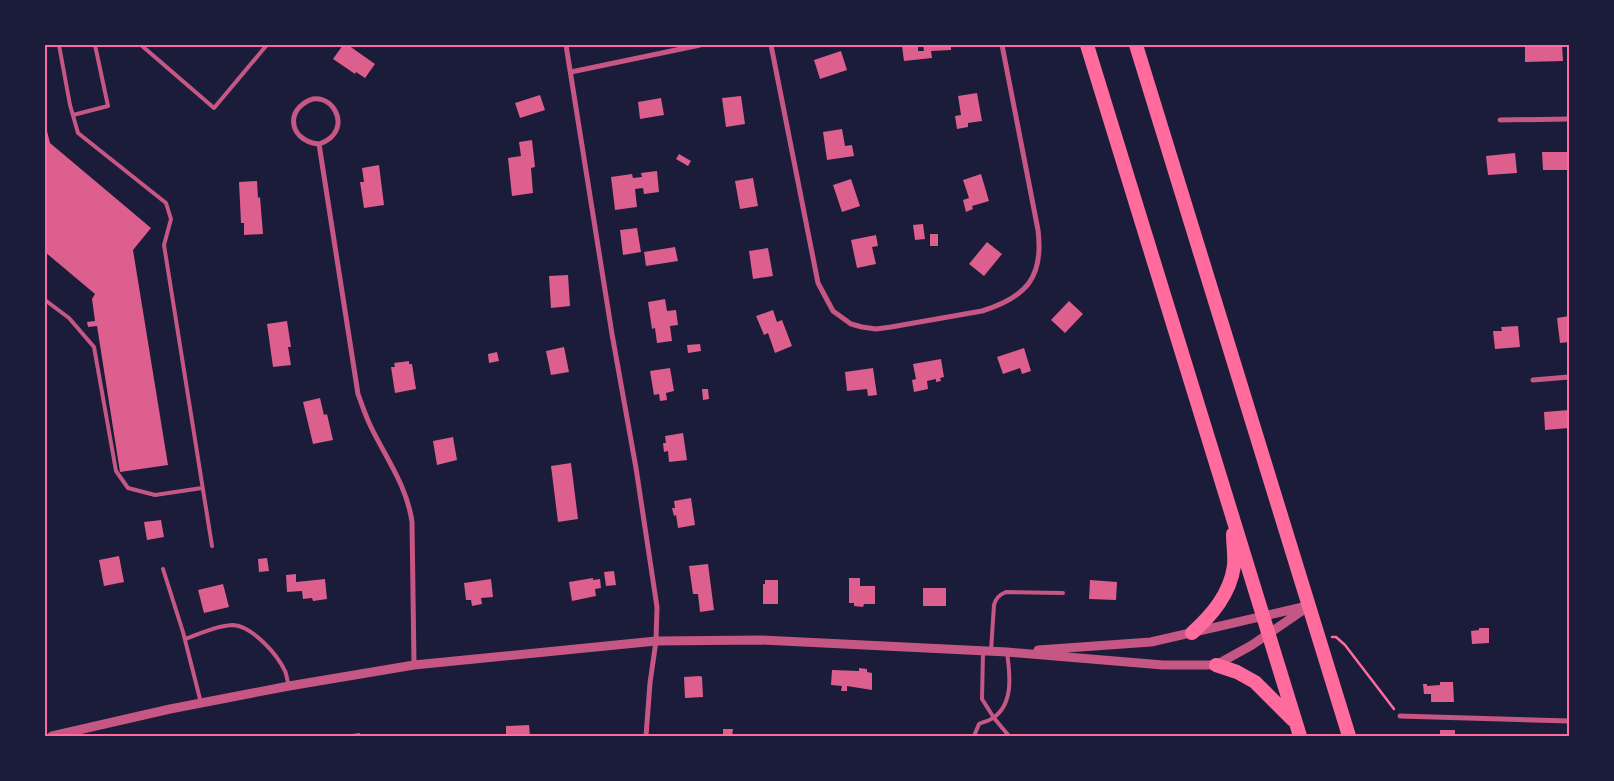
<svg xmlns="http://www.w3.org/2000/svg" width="1614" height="781" font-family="'Public Sans',sans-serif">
<rect width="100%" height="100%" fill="#1b1b3a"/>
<path fill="#dd5f8e" d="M343 45H348L375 64 365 78 356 72 355 74 333 59Z
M918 45V51H924L923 45H951V50L931 51 932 58 904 61 902 46Z
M1525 45H1562L1563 61 1525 62Z
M841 51 847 70 820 79 814 60Z
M977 93 982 121 968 123V127L957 129 955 116 961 115 958 96Z
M540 95 545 110 520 118 515 103Z
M741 96 745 124 726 127 722 98Z
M661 98 664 115 640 119 638 102Z
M45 123 50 143 151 228 133 250 168 465 120 472 97 326 88 327 87 322 95 321 92 299 95 294 45 252Z
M842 129 845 146 852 145 854 156 827 160 823 132Z
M532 140 535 167 531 168 533 193 512 196 508 158 521 156 519 142Z
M1542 152H1569V170H1543Z
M1515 153 1517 173 1488 175 1486 156Z
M679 154 691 161 688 166 676 159Z
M379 165 384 205 364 208 360 182H364L362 168Z
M657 171 659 192 644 194 643 188 635 189 637 207 615 210 611 177 632 174 633 178 642 177 641 173Z
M981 174 989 201 972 206 973 209 966 212 963 200 969 198 963 180Z
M753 178 758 206 740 209 735 181Z
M851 179 860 206 842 212 833 185Z
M257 181 258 198 260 197 263 234 244 235V223H241L239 182Z
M923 224 925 239 915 240 913 225Z
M637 228 641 252 623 255 620 230Z
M930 234H938V246H930Z
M876 235 878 246 872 247 876 264 857 268 851 240Z
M987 242 1002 254 984 276 969 264Z
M675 247 678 261 646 266 644 252Z
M768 248 773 276 753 279 749 251Z
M568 275 570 306 551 308 549 276Z
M665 299 667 311 676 310 678 325 670 326 672 341 657 343 655 328 652 329 648 302Z
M1069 301 1083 314 1065 333 1051 320Z
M773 310 777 322 782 320 792 346 775 353 768 333 764 335 756 316Z
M1569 316V342L1560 343 1557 318Z
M287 321 291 347H288L291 365 273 367 267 324Z
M1518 326 1520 347 1495 349 1493 331H1502L1501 327Z
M700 344 701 351 688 353 687 345Z
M564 347 569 372 551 375 546 351Z
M1024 348 1031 371 1022 374 1020 368 1003 374 997 357Z
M497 352 499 361 489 363 488 354Z
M941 359 944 377 940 378 941 381 936 382V379L927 381 928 389 914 392 912 380 916 379 913 364Z
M409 361V364H412L416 389 395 393 391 367H395L394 363Z
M670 368 674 391 666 393 667 400 660 401 659 394 654 395 650 371Z
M873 368 877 395 868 396 867 389 847 391 845 372Z
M702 389H708L709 399 703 400Z
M320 398 324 415 327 414 333 440 313 444 303 402Z
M1569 410V428L1545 430 1544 412Z
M683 433 687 460 669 462 668 451 664 452 663 443H666L665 436Z
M453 437 457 460 437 465 433 441Z
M571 463 578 519 558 522 551 466Z
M691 498 695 525 678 528 676 515 674 516 672 508H675L674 501Z
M161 520 164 537 147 540 144 522Z
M119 556 124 582 104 586 99 560Z
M267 558 269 571 259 572 258 559Z
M708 564 714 610 700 612 698 594H693L689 566Z
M614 571 616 585 606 586 604 572Z
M296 574V582L325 579 327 599 313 601 312 598 303 599 302 591 287 592 286 575Z
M593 578V580L600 579 601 588 595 589 596 596 572 601 569 582Z
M849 578H860V586H875V604H864L863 607 854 606V603H849Z
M491 579 493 597 481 598 482 604 472 606 471 600H466L464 583Z
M765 580H778V604H763V584H765Z
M1090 580 1117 582 1116 600 1089 599Z
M223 584 229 607 204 613 198 590Z
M923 588H946V606H923Z
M1479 628H1489V643L1472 644 1471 631 1479 630Z
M859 668 867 669V672L872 673V690L847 686V691H841L842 686 831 685 832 670 859 671Z
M700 676 702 677 703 697 685 698 684 677Z
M1440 682H1453L1454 702H1431V694H1424L1423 684H1427V686L1440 685Z
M529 725 530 736H506V726Z
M723 729H733L732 736H723Z
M1440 730H1455V736H1440Z
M360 733 361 736H344V735Z"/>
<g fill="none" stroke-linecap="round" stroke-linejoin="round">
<path stroke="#ff6b9d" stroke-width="2.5" d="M1332 637H1336L1345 645 1394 709"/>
<path stroke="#c65784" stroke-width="4" d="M59 45 70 105 78 133 166 203 171 219 164 245 212 546
M141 45 214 108 266 46 264 45
M73 115 108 106 95 45
M45 300 69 318 94 347 116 471 128 488 155 495 202 488
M163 569 183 632 201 703
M185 639C199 634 218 625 233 625 252 626 277 654 285 671 287 675 287 681 289 686
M991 651 994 605C996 598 999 595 1006 592L1063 593
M983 652 982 699 994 718 1009 736
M974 736 979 724C983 722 989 721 993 718 1014 704 1010 674 1007 652"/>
<path stroke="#c65784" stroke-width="5" d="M566 45 612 334 636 468 657 607 656 641 650 683 646 736
M771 45 818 283 833 311 851 324 862 327 876 329 891 327 982 311C1026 297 1044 278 1038 230L1002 45
M571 72 700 45
M1500 120 1569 119
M319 144C305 143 291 133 294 117 295 112 299 107 303 104 329 83 358 131 319 144L358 394C362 405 366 417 371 427 386 458 407 486 412 522L414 665
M1533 380 1569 377
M1400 716 1569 721"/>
<path stroke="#c65784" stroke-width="9" d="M1038 650 1151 642 1303 607
M52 736 170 709 289 686 414 665 656 641 761 640 1007 652 1163 665H1216L1252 645 1309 606"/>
<path stroke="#ff6b9d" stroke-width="14" d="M1087 45 1300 736
M1136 45 1349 736
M1192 633C1212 615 1230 594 1234 566 1235 556 1233 544 1233 534
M1216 665 1237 672 1255 682 1293 720"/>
</g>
<rect width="1614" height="781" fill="none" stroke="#1b1b3a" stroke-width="92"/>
<rect x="46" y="46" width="1522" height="689" fill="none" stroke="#ff6b9d" stroke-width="2"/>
</svg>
